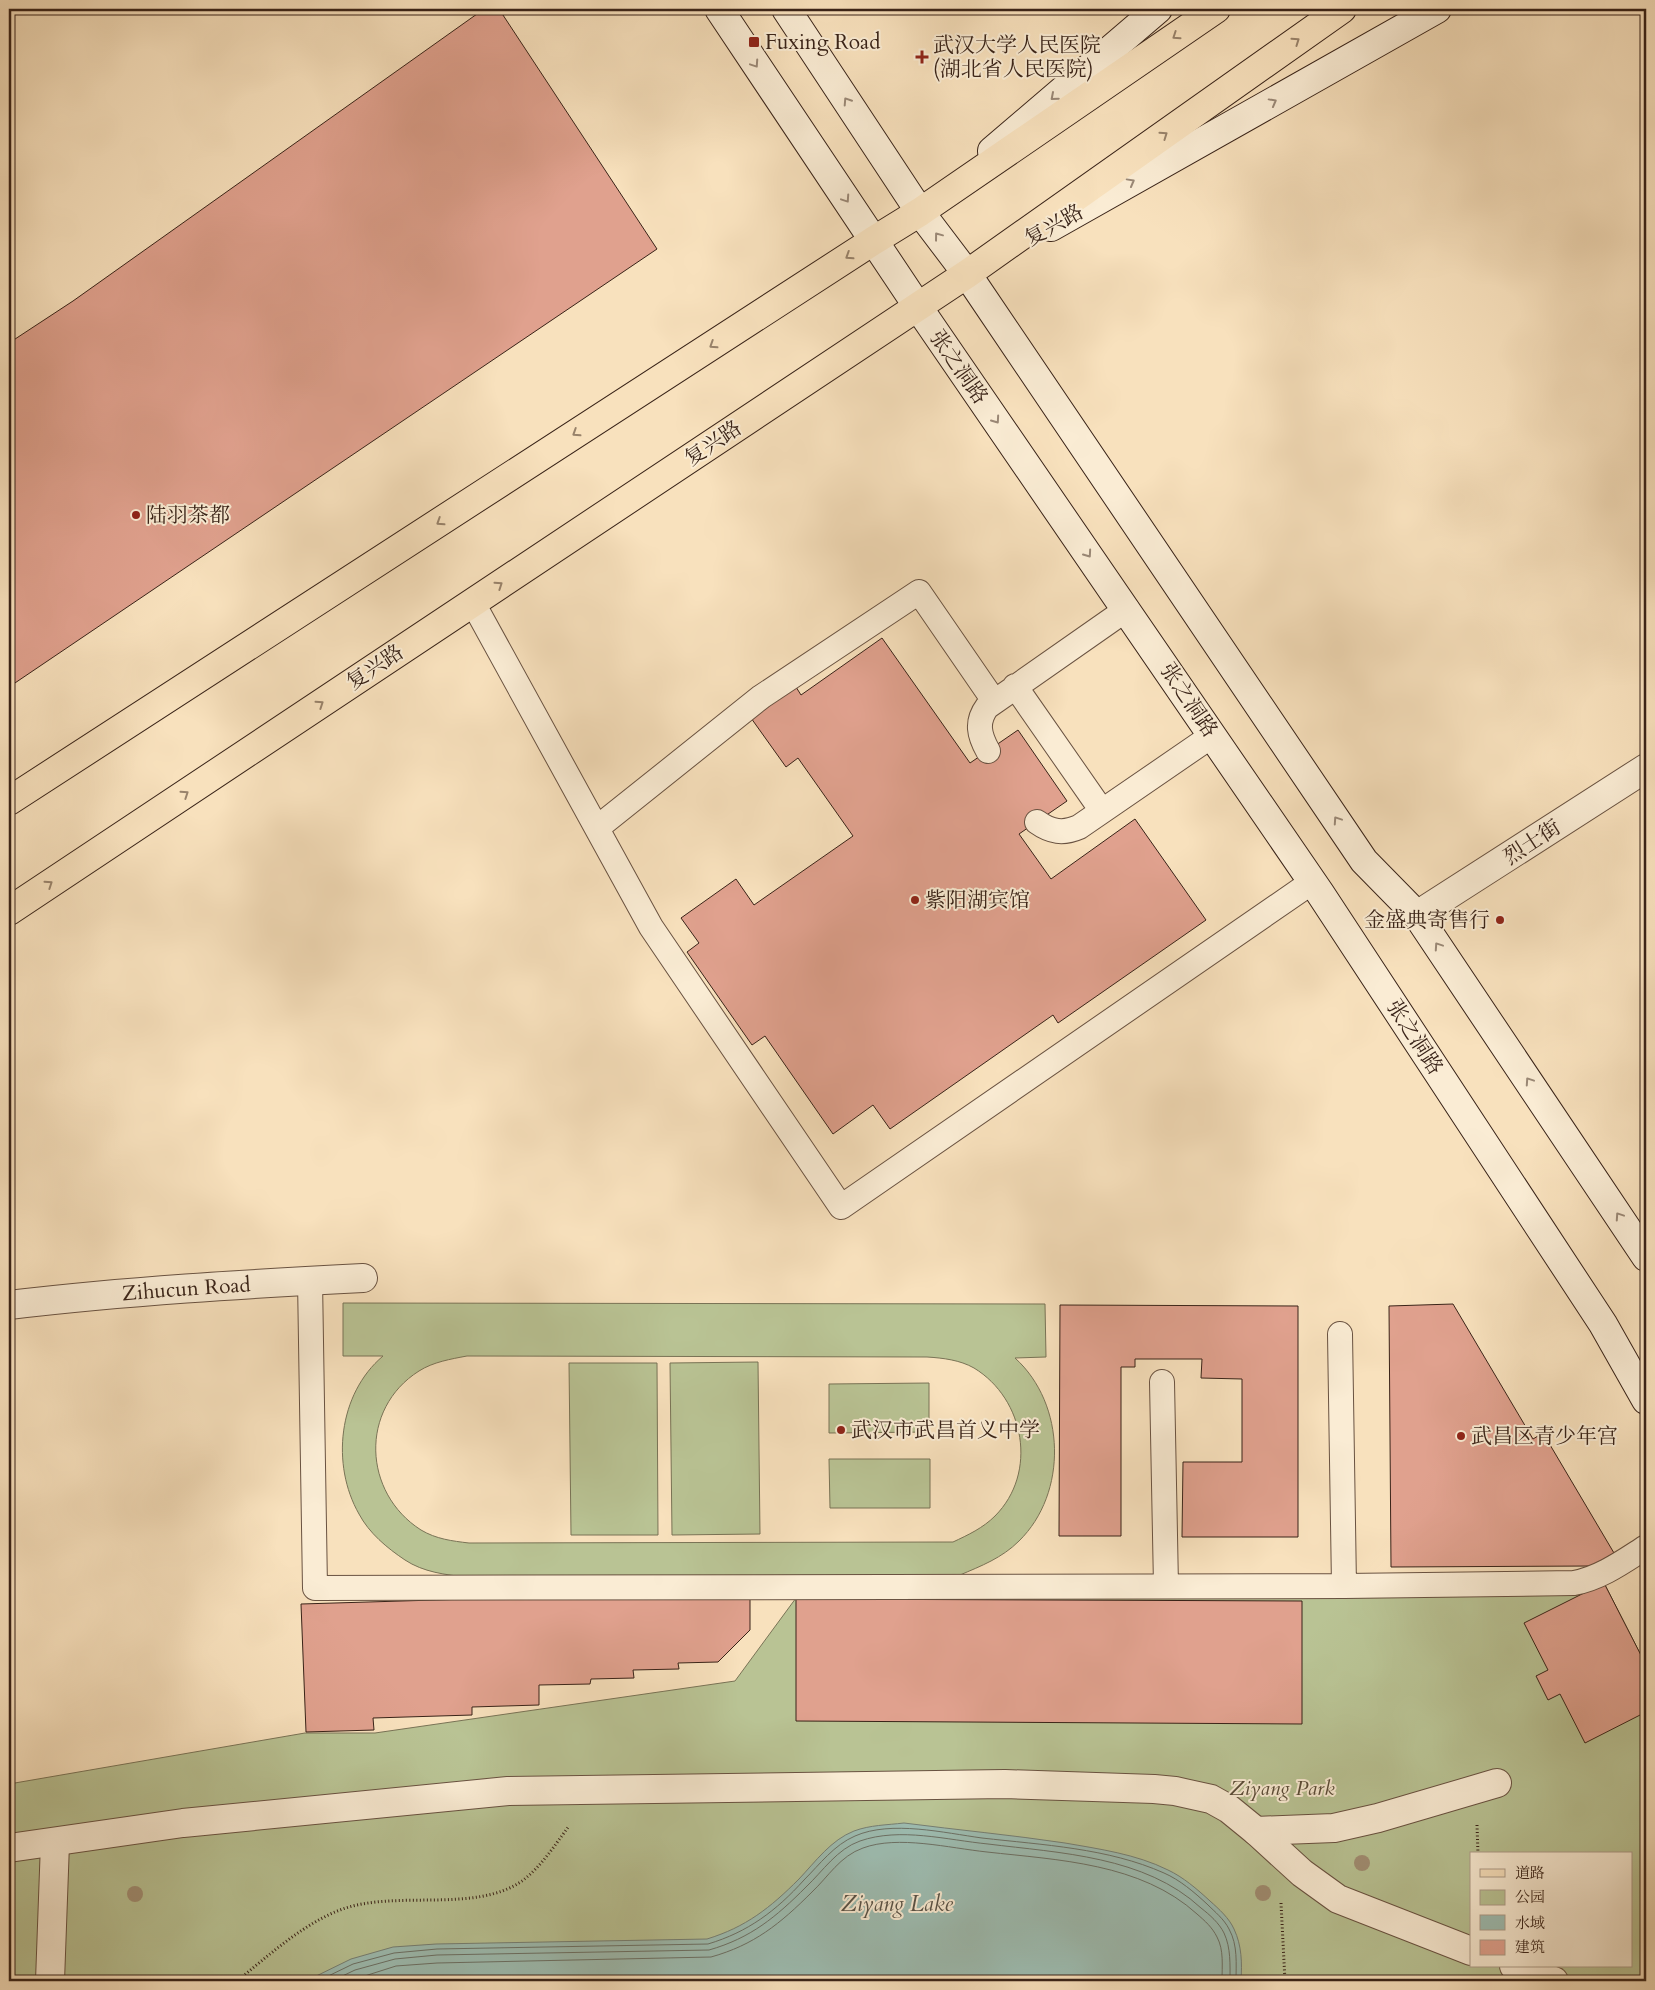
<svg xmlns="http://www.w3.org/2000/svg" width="1655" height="1990" font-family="Cardo,'Noto Serif SC',serif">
<rect width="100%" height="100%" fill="#f8e1bd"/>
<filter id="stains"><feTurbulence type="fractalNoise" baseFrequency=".004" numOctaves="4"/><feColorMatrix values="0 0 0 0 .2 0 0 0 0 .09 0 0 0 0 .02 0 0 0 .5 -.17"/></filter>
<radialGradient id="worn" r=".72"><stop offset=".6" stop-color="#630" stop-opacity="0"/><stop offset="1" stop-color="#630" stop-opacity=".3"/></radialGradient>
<path fill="#b9c394" stroke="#797356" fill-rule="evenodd" d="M343 1303 1045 1304 1046 1357 1015 1358C1066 1404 1068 1493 1019 1541 1002 1558 981 1566 960 1575L467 1577C446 1575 423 1572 405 1560 387 1548 369 1533 359 1514 331 1465 338 1394 383 1356H343ZM467 1356 927 1357C943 1358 960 1360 974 1368 1025 1399 1038 1473 995 1516 983 1528 968 1535 953 1542L469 1543C452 1541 436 1539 421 1530 363 1493 359 1409 419 1371 433 1362 451 1359 467 1356Z
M758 1362 760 1534 672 1535 670 1363Z
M569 1363H657L658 1535H571Z
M929 1383V1432L829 1433V1384Z
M829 1459H930V1508H830Z
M1604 1583 1646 1665V1981H9V1784L305 1733H375L735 1681 796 1598 1581 1595ZM1471 1854H1631V1966H1471Z"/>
<path fill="#9dbdb2" stroke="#757f74" d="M904 1823C958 1830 1012 1835 1065 1843 1099 1849 1136 1854 1168 1870 1183 1877 1197 1889 1210 1901 1219 1909 1229 1918 1234 1929 1242 1946 1242 1963 1241 1981H306L351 1959 393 1947 436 1944 707 1939C746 1927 770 1908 799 1879 816 1861 831 1840 854 1831 870 1825 887 1825 904 1823Z"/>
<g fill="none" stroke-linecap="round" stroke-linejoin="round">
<path stroke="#6b7065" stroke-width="1" d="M318 1981 353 1964 394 1953 437 1949 708 1944C748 1932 776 1911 804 1880 820 1864 834 1845 855 1836 891 1820 945 1833 982 1838 1043 1845 1108 1848 1164 1873 1180 1880 1194 1892 1207 1904 1215 1912 1224 1919 1229 1929 1238 1945 1236 1964 1236 1981
M332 1981 355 1970 395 1959 437 1955 709 1950C751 1938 776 1917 806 1887 823 1871 837 1849 860 1841 900 1827 947 1840 988 1844 1060 1853 1145 1856 1201 1908 1210 1915 1219 1923 1224 1933 1231 1948 1230 1965 1230 1981
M349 1981 396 1966 437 1963 711 1957C754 1945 780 1924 812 1892 828 1877 840 1856 863 1848 898 1835 949 1848 987 1852 1058 1860 1141 1863 1197 1914 1205 1921 1212 1927 1217 1937 1224 1950 1222 1966 1222 1981"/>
</g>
<path fill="#e0a18e" stroke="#392318" d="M484 9H499L657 249 9 687V343L73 301Z
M882 638 970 763 1018 730 1067 801 1019 834 1051 879 1135 819 1206 920 1058 1023 1053 1015 890 1129 873 1105 833 1134 765 1036 752 1045 687 952 699 943 681 918 736 879 754 905 853 836 798 758 786 767 751 718 796 687 801 695Z
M1453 1304 1533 1439 1543 1433 1614 1553 1592 1566 1391 1567 1389 1306Z
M1060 1305 1298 1306V1537H1182L1183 1462H1242V1379L1201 1378 1202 1359H1135V1367H1121V1536H1059Z
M1604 1583 1646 1665V1712L1585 1743 1560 1694 1548 1700 1536 1676 1548 1670 1524 1623Z
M536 1597 750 1599V1630L718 1662 678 1663 679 1669 633 1670 634 1678 591 1679 590 1684 539 1685V1705L472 1707V1715L373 1718 374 1730 306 1732 301 1604Z
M796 1599 1302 1601V1724L796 1721Z"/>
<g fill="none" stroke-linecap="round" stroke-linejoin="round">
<g stroke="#695241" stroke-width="26">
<path id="lane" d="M473 603 651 927 841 1207 1312 882
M1015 686 1102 811
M988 751C979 735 976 722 987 707L1127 609
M1037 822C1051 832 1063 834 1079 827L1213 735
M597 828 761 697 919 592 994 701
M310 1280 315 1588 1344 1586 1574 1583C1601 1578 1624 1561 1646 1547
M1340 1334 1344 1586
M1162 1382 1166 1586"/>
</g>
<g stroke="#695241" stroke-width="30">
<g id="street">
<path d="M1417 915 1646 768"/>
<path id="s1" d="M9 1305C127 1291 245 1284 363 1278"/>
<path d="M1256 1831 1334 1828 1378 1818 1497 1783"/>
<path d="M9 1848 183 1823 508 1791 1005 1784 1154 1789 1175 1791 1211 1799 1229 1809 1256 1831 1302 1873 1338 1899 1471 1951"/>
<path d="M1514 1966 1554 1981"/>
<path d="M50 1981 55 1843"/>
</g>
</g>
<g stroke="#392318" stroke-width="30">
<path id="secondary" d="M719 9 918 307 1320 893 1603 1324 1646 1400
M786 9 920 212 967 274 1364 861 1417 915 1646 1257
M992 151 1158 9
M1051 227 1437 9"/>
</g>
<g stroke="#392318" stroke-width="30">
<path id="primary" d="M9 801 873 241 920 212 1216 9
M9 911 967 274 1342 9"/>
</g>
<path stroke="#392318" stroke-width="3" stroke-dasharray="1 2.5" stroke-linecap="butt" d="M1477 1825 1478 1854
M1281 1903 1285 1981
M237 1981C268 1956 303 1924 340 1910 395 1889 474 1914 522 1881 541 1867 555 1845 569 1826"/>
<use href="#lane" stroke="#faecd4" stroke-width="24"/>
<use href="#street" stroke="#faecd4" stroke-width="28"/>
<use href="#secondary" stroke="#faecd4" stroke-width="28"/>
<use href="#primary" stroke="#f8e1bd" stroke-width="28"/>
</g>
<g fill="#a18e73">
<circle cx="1362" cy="1863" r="8"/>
<circle cx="1263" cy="1893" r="8"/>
<circle cx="135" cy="1894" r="8"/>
</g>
<defs><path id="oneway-chevron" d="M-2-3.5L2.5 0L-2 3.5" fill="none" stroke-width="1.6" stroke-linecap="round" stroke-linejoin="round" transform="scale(1.25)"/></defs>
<g stroke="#98826a">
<use href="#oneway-chevron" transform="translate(1176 36) rotate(146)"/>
<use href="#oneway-chevron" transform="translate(1296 41) rotate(-35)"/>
<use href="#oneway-chevron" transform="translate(1164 135) rotate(-35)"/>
<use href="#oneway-chevron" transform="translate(849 256) rotate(147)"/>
<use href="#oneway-chevron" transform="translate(713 345) rotate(147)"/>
<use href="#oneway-chevron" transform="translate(576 433) rotate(147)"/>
<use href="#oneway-chevron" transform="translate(440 522) rotate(147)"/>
<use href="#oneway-chevron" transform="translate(499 585) rotate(-34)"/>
<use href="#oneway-chevron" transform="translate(320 704) rotate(-34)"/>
<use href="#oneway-chevron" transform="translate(185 794) rotate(-34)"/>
<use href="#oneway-chevron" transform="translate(49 884) rotate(-34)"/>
</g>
<g stroke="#9a8876">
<use href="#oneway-chevron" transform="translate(755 64) rotate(56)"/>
<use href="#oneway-chevron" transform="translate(1054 97) rotate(139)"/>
<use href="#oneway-chevron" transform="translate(847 101) rotate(-123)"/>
<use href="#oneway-chevron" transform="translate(1273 102) rotate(-29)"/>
<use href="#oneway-chevron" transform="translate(1131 182) rotate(-29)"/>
<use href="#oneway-chevron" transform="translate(846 199) rotate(56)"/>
<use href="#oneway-chevron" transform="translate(938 236) rotate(-127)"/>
<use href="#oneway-chevron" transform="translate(996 420) rotate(55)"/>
<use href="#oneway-chevron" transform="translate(1088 554) rotate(55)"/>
<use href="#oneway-chevron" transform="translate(1337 820) rotate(-124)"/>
<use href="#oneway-chevron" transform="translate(1438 946) rotate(-124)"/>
<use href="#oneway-chevron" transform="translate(1529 1081) rotate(-124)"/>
<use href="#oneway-chevron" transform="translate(1619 1216) rotate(-124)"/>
</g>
<g fill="#8f2418" stroke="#faecd4" stroke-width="2">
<rect x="748" y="36" width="12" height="12" rx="2.5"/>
<path d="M919.5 49.5h5v5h5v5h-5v5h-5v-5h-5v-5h5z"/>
<circle cx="136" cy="515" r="5"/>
<circle cx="915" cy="900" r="5"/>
<circle cx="1500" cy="920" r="5"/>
<circle cx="841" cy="1430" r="5"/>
<circle cx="1461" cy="1436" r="5"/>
</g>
<g text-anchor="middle" stroke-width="4" stroke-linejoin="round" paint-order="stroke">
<g font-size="21" fill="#392318" stroke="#faecd4" text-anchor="start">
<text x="765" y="49">Fuxing Road</text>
<text x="933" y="52">武汉大学人民医院<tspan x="933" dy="24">(湖北省人民医院)</tspan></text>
<text x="146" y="522">陆羽茶都</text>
<text x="925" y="907">紫阳湖宾馆</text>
<text x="1490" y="927" text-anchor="end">金盛典寄售行</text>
<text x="851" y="1437">武汉市武昌首义中学</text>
<text x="1471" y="1443">武昌区青少年宫</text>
</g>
<g font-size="21" fill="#392318" stroke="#faecd4">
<text transform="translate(1054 225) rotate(-29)" y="7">复兴路</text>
<text transform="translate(959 367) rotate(55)" y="7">张之洞路</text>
<text transform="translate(713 443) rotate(-34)" y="7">复兴路</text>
<text transform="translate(375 667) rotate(-34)" y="7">复兴路</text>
<text transform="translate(1189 700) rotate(56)" y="7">张之洞路</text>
<text transform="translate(1532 842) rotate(-33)" y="7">烈士街</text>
<text transform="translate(1415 1037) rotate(57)" y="7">张之洞路</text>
<text dy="7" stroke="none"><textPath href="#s1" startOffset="178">Zihucun Road</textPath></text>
</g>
<g font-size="21" font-style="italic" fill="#594b37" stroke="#faecd4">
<text x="1282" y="1795">Ziyang Park</text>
</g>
<g font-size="22" font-style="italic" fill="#575146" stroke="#faecd4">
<text x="897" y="1911">Ziyang Lake</text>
</g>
</g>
<rect width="1655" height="1990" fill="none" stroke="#f8e1bd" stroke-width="30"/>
<rect x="10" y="10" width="1635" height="1970" fill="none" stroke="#392318" stroke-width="2.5"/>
<rect x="15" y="15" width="1625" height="1960" fill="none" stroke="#392318"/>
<rect x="1470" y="1852" width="162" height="115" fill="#faecd4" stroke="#ad9c89"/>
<rect x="1480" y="1869" width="25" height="8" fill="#f8e1bd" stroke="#ad9c89"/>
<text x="1515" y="1878" font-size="15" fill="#392318">道路</text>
<rect x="1480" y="1890" width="25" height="15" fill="#b9c394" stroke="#ad9c89"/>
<text x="1515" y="1902" font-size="15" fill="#392318">公园</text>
<rect x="1480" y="1915" width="25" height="15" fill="#9dbdb2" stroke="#ad9c89"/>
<text x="1515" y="1928" font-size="15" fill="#392318">水域</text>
<rect x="1480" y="1940" width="25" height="15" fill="#e0a18e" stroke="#ad9c89"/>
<text x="1515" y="1952" font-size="15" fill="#392318">建筑</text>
<rect width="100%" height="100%" filter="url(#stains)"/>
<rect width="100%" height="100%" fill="url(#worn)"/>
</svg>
